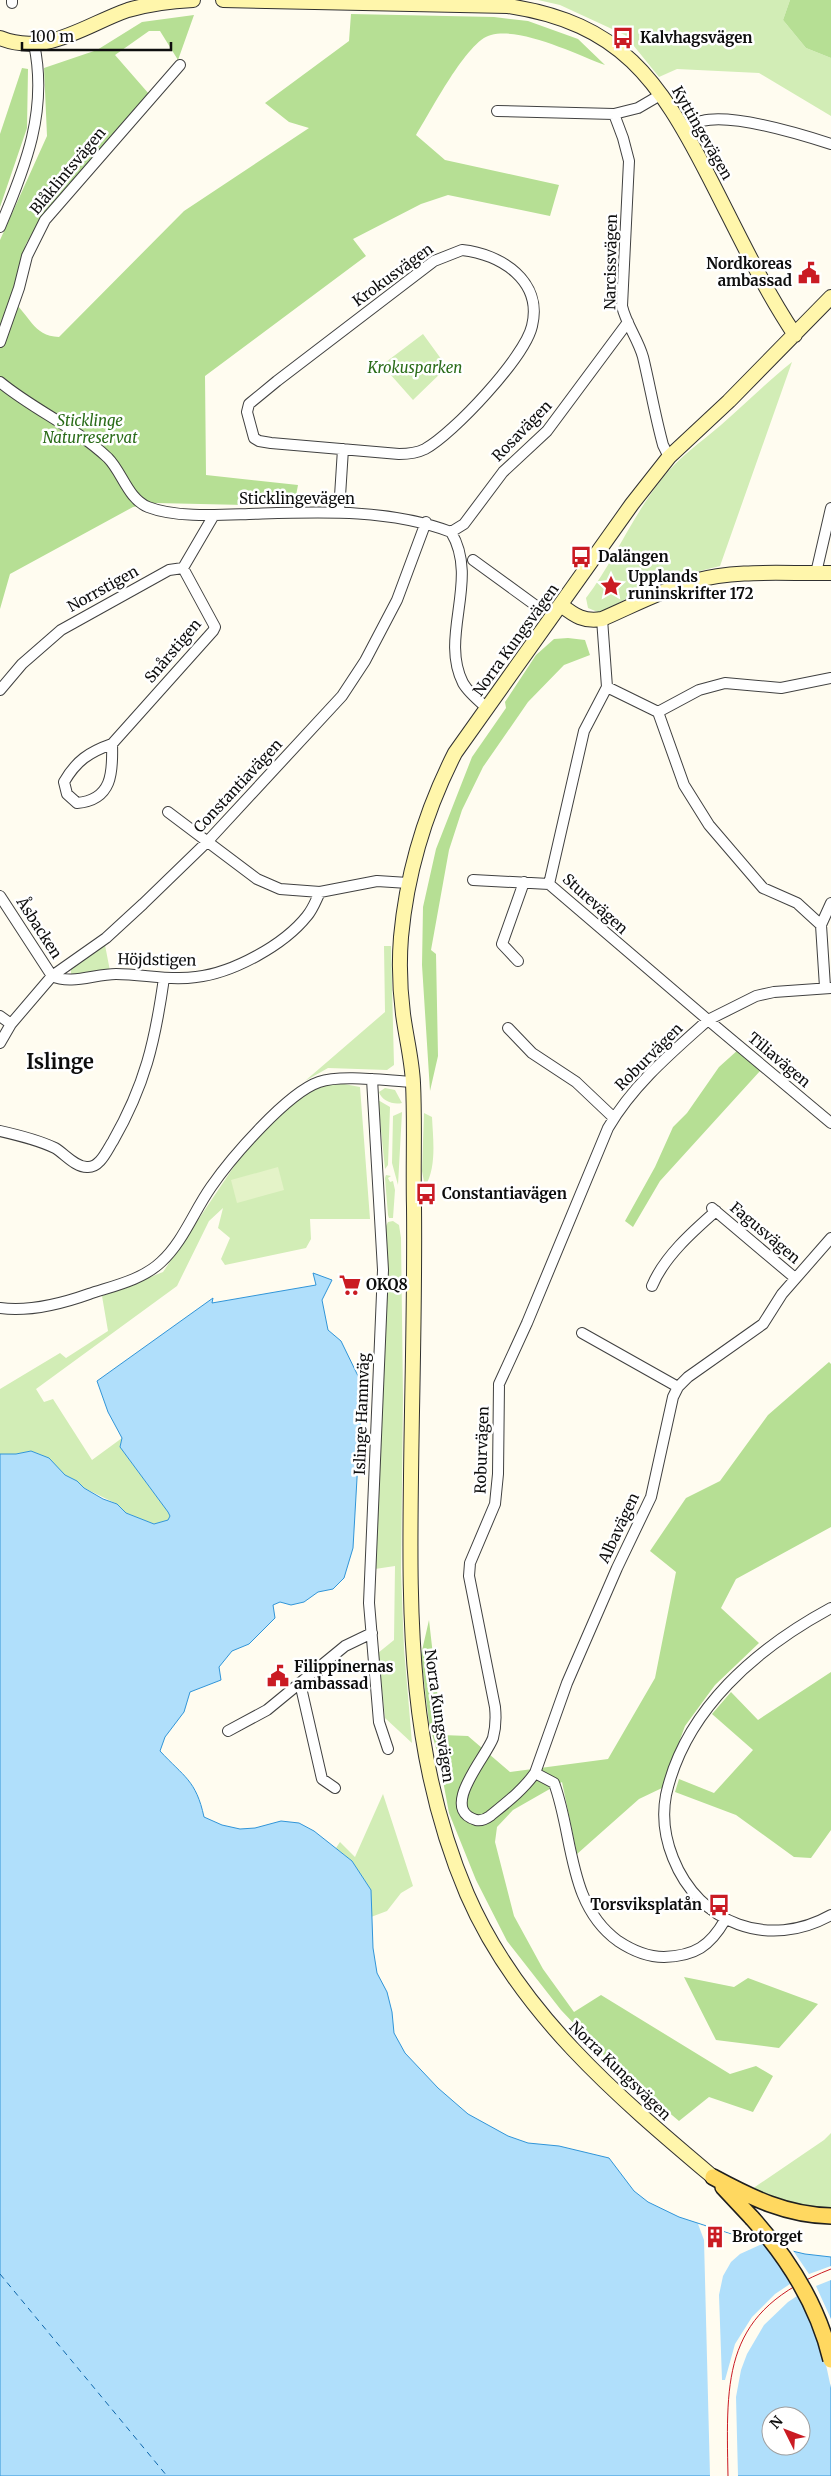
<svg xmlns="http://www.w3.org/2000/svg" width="831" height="2476" font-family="Merriweather,serif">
<rect width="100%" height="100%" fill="#fffcf0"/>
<path fill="#d2edb6" d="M538 0H790L783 20 806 48 831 58V116L759 73 677 69 659 77 625 35 560 5Z
M423 334 447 367 413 400 382 365Z
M792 362 720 566 659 581 600 613 588 608 586 598C615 560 632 516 662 479 680 456 699 444 721 425 745 404 767 382 792 362Z
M105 945 110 971 71 976V968Z
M384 946H391L394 1065 387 1070 328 1068 305 1081 385 1012Z
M344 1084 360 1087 370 1219H310L311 1239 306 1248 225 1265 221 1259 230 1238 218 1228 223 1208 209 1221 177 1286 36 1389 44 1402 53 1399 92 1460 122 1438 120 1447 168 1512 170 1516 168 1520 154 1524 126 1513 117 1504 84 1488 77 1481 65 1475 48 1458 31 1451 16 1454H0V1389L60 1353 66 1358 108 1331 102 1296 163 1272 237 1162 279 1113 302 1093 325 1085Z
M385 1088 395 1090 402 1103C393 1105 382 1101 379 1092Z
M378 1100 390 1107 388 1165 385 1169Z
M402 1112 398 1185 392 1163 393 1116Z
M424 1113 432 1117C433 1139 437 1167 425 1187L422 1171Z
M386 1175 391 1176 388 1178 390 1182 393 1181 395 1190 393 1218H389L388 1215 385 1178Z
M393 1221 399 1225 401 1238 403 1397 401 1572 404 1649 412 1743 385 1718 378 1653 394 1640 395 1566 375 1569 386 1226 388 1222Z
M383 1794 413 1886 401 1893 387 1911 371 1917V1890L352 1861 336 1848 340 1842 355 1857Z
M831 2133V2211L812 2210 749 2191 824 2140Z"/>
<path fill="#b6df94" d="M790 0H831V58L806 48 783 20Z
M351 14 494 17 528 21 578 39 605 65C575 54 522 27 491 35 467 40 430 113 416 135L445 160 559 185 550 216 448 195 421 204 353 239 366 256 205 376 206 475 298 485 294 506 156 503 133 507 10 574 0 609V240L47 136 44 68 97 50 142 22 194 15 178 60 160 31H149L115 55 149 94 44 213 26 244 10 299C30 314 32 336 59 337L184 211 309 128 289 122 265 103 349 41Z
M22 68 28 69 27 128 0 207V134Z
M568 638 585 640 590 655 564 665 528 702 483 767 462 810 449 850 431 950 436 954 438 1056 430 1091 422 965 423 907 436 849 472 757 506 708 505 702 536 655 554 639Z
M739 1049 760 1071 660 1181 633 1227 625 1221 655 1167 673 1127 687 1113 719 1067Z
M829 1362 831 1364V1527L736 1579 721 1608 759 1643 715 1685 685 1726 662 1788 639 1799 577 1854 562 1782 513 1810 497 1827 495 1842 514 1916 543 1969 574 2012 601 1995 730 2074 756 2066 773 2076 753 2112 709 2097 679 2121 616 2068 561 2010 507 1941 476 1880 449 1813 439 1759 429 1723 421 1655 429 1620 442 1735 468 1736 510 1772 608 1759 655 1678 676 1572 650 1551 686 1498 720 1481 768 1415Z
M831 1672V1830L811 1858 794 1857 736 1815 675 1792 679 1779 714 1793 753 1750 712 1714 731 1692 758 1720Z
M684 1977 734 1987 748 1978 818 2004 779 2048 716 2040Z"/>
<path fill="#e4f3c8" d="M278 1167 284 1190 237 1203 231 1180Z"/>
<path fill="#b0dffb" stroke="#3195d8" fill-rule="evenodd" d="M313 1273 332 1280 322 1300 328 1330 341 1341 359 1378 362 1391 353 1548 344 1578 333 1589 318 1592 304 1602 291 1605 280 1602 273 1605 275 1618 249 1644 232 1651 219 1667 221 1680 190 1692 184 1712 165 1737 160 1751C184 1777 196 1780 204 1817L222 1825 240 1829 255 1828 281 1821 299 1823 314 1831 352 1861 371 1890 373 1948 377 1973 387 1992 392 2012 394 2033 405 2053 438 2088 468 2114 508 2136 528 2143 559 2146 609 2158 634 2191 648 2202 679 2217 762 2244 805 2254 831 2257V2476H0V1454H16L31 1451 49 1458 65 1475 77 1481 84 1488 103 1499 117 1504 126 1513 154 1524 168 1520 170 1516 168 1512 120 1447 122 1438 108 1412 97 1381 213 1298 212 1303 316 1285ZM771 2416H801V2446H771Z"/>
<path fill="#fffcf0" d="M698 2224 762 2244 740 2254 731 2262 723 2276 719 2295 722 2380H725L735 2344 752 2317 775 2294 793 2282 766 2242 792 2249 809 2274 831 2266V2280L816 2286 831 2319V2388L823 2351 800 2294 788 2302 764 2325 747 2354 741 2370 736 2397 738 2476H710L704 2240Z"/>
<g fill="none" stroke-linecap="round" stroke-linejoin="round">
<path stroke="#0d66ab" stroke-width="1" stroke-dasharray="6 5" stroke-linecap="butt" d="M0 2274 167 2476"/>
<g stroke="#414141" stroke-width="12">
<path id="street" d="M12 3V0
M662 94 638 108 614 114 623 138 629 161 622 306C626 324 638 339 643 357 650 386 655 416 663 445L669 457
M497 111 614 114
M684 128C689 126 696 122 702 121 733 113 800 134 831 144
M0 227C26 166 48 110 34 44
M462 250C501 254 543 281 532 326 525 357 453 434 425 449 417 453 408 454 399 454L271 443 259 441 254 438 247 412 249 404 277 381 434 261Z
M0 342 19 288 27 256 45 220 180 65
M0 382C34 410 75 427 108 458 122 472 128 499 148 507 176 518 220 515 249 514 317 512 387 508 451 532 480 580 439 636 463 683 468 692 479 701 487 708
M339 512 343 449
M451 532 464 524 503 472 547 431 628 322
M473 560 539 608
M816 573 831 508
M602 619 607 687 584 731 549 884 708 1020 756 996 774 992 831 988
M607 687 658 712 684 785 709 825 763 888 797 903 821 925
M0 690 22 664 61 630 169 570 183 568 214 515
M658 712 699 690 725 683 781 688 831 678
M112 744 213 631 215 627 183 568
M112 744C113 773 112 800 77 803L67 794 64 782C76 761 89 752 112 744Z
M168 812 257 879 280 889 320 892 377 881 408 883
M473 880 549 884
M0 896 52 976C71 985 95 974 116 974 143 974 169 981 196 977 233 973 284 945 307 916 313 909 316 900 320 892
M518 961 502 944 524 882
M825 987 821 925 831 903
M0 1016 11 1024
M508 1028 532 1053 576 1082 614 1118
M0 1043 11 1024 52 976 106 938 143 904 207 842 342 696 365 661 397 600 426 522
M372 1079 383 1270 369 1603 379 1722 388 1749
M831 1123 708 1020C671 1053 633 1085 608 1128L527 1323 499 1384 498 1474 495 1504 470 1563 469 1576 495 1707C496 1717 496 1727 493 1738 487 1756 438 1809 476 1820 481 1821 486 1819 490 1816 506 1803 523 1790 535 1773L567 1683 617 1568 651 1497 673 1397 678 1387 688 1377 763 1324 782 1294 831 1238
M0 1131C18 1135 38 1140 55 1148 65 1154 75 1167 87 1167 100 1168 107 1150 113 1141 145 1085 155 1042 164 978
M712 1208 795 1278
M652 1286C664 1257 692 1232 716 1211
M0 1308C30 1312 61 1304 89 1294 113 1286 142 1280 161 1262 183 1242 194 1211 211 1187 231 1158 287 1093 319 1082 341 1074 389 1081 413 1082
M582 1333 678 1387
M831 1608C757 1648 685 1709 666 1795 662 1816 665 1838 673 1858 699 1924 769 1950 831 1915
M300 1683 322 1779 335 1788
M228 1731 267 1710 345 1646 372 1633
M535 1773 554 1783C574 1837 567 1904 618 1941 633 1951 647 1957 664 1957 695 1956 710 1946 725 1920"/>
</g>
<g stroke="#303030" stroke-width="16">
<path id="secondary" d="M223 0 508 6C621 23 659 80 708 175 736 229 761 284 795 335
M0 38C46 57 87 24 128 10 149 4 171 1 193 0
M561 605C575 616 584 622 602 619 632 606 662 590 694 581 738 569 786 574 831 573
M713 2177C617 2096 518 2012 467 1894 409 1758 409 1622 411 1477 412 1387 415 1297 414 1207 413 1166 415 1124 413 1083 412 1060 406 1037 403 1014 400 990 399 962 401 937 407 872 425 812 455 753L632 504 669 457 729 401 831 297"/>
</g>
<g stroke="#1f1f1f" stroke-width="18">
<path id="primary" d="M713 2177C752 2198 786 2215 831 2216
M723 2187 752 2218"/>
</g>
<use href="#street" stroke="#fff" stroke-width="10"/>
<use href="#secondary" stroke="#fff6ab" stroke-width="14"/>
<use href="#primary" stroke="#ffd860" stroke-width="15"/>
<path stroke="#ca1b23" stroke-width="1" d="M728 2476C726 2375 723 2311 831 2269"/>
<g stroke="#1f1f1f" stroke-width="18" stroke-linecap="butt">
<path id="primary-bridge" d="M752 2218C789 2259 818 2305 831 2360"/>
</g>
<use href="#primary-bridge" stroke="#ffd860" stroke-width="15"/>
</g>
<defs>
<g id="bus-bare" transform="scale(1.725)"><path d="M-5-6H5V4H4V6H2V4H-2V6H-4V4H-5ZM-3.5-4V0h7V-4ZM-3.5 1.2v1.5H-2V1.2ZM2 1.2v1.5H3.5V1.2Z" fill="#ca1b23" stroke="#fff" stroke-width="2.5" paint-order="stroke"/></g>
<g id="civic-bare" transform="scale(1.725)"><path d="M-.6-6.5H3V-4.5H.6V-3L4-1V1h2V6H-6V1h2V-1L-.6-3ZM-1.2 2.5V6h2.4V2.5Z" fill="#ca1b23" stroke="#fff" stroke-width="2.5" paint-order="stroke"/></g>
<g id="sight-bare" transform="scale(1.725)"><path d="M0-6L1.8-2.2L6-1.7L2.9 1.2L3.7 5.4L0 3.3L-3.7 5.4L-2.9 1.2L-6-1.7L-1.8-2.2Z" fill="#ca1b23" stroke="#fff" stroke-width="2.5" paint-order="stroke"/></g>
<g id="supermarket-bare" transform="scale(1.725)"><path d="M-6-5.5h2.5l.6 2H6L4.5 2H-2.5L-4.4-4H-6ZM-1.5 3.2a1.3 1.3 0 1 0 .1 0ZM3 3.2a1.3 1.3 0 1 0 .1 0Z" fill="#ca1b23" stroke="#fff" stroke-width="2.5" paint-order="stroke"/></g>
<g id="building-bare" transform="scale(1.725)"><path d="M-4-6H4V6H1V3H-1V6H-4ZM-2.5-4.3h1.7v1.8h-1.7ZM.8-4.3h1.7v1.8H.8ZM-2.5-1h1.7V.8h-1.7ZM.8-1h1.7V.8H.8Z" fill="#ca1b23" stroke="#fff" stroke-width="2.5" paint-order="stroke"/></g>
</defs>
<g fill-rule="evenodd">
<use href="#bus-bare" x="623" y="38"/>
<use href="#civic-bare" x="809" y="273"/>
<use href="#bus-bare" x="581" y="557"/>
<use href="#sight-bare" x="611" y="586"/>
<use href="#bus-bare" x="426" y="1194"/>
<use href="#supermarket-bare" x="350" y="1285"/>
<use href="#civic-bare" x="278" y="1676"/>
<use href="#bus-bare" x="719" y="1905"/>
<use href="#building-bare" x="715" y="2237"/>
</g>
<g text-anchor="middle" stroke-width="5" stroke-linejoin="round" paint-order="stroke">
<g font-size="15" font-weight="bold" fill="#0e0e0e" stroke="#fff" text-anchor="start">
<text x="640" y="43">Kalvhagsvägen</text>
<text x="792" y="269" text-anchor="end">Nordkoreas<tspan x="792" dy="17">ambassad</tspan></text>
<text x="598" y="562">Dalängen</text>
<text x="628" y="582">Upplands<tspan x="628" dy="17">runinskrifter 172</tspan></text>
<text x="442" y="1199">Constantiavägen</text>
<text x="366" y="1290">OKQ8</text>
<text x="294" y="1672">Filippinernas<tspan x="294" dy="17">ambassad</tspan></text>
<text x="702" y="1910" text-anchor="end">Torsviksplatån</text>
<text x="732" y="2242">Brotorget</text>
</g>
<g font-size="15" fill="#0e0e0e" stroke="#fff">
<text transform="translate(702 133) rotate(60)" y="5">Kyttingevägen</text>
<text transform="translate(68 171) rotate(-50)" y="5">Blåklintsvägen</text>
<text transform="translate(611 262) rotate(-89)" y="5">Narcissvägen</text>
<text transform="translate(393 275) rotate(-36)" y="5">Krokusvägen</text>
<text transform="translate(522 431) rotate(-46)" y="5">Rosavägen</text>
<text x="297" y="504">Sticklingevägen</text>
<text transform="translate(103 589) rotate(-29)" y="5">Norrstigen</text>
<text transform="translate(516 640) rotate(-54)" y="5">Norra Kungsvägen</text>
<text transform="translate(173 651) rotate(-50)" y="5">Snårstigen</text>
<text transform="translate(238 786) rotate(-47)" y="5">Constantiavägen</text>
<text transform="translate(595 904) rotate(42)" y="5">Sturevägen</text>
<text transform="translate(39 928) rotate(57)" y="5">Åsbacken</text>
<text transform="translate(157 960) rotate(1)" y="5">Höjdstigen</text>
<text transform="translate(649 1057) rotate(-45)" y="5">Roburvägen</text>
<text transform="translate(779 1060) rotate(40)" y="5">Tiliavägen</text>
<text transform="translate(765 1233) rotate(40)" y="5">Fagusvägen</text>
<text transform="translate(362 1414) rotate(-88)" y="5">Islinge Hamnväg</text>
<text transform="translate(482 1450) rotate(-88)" y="5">Roburvägen</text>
<text transform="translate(619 1528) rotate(-65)" y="5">Albavägen</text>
<text transform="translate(439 1716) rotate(82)" y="5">Norra Kungsvägen</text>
<text transform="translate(620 2071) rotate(44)" y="5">Norra Kungsvägen</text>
</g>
<g font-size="15" font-style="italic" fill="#2a6c19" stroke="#fff">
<text x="415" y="373">Krokusparken</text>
<text x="90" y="426">Sticklinge<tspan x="90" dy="17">Naturreservat</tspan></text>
</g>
<g font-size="20" font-weight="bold" fill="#0e0e0e" stroke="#fff">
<text x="60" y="1069">Islinge</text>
</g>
</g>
<g transform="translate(786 2431) rotate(312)"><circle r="24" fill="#ffffff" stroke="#9f9f9f"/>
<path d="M0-4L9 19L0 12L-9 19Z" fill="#ca1b23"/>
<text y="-8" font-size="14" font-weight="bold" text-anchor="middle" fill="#0e0e0e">N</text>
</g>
<path d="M22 42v8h149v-8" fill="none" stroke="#0e0e0e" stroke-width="2.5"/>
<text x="30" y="42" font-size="15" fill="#0e0e0e" stroke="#ffffff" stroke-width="4" paint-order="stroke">100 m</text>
</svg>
